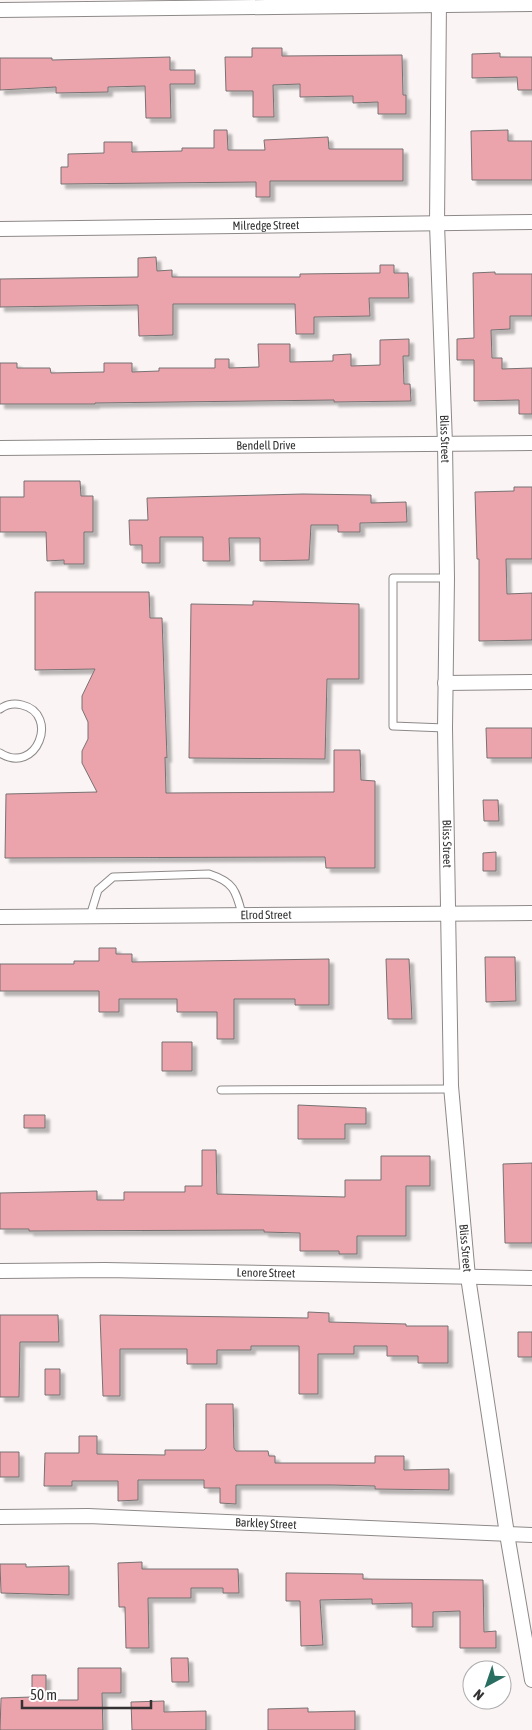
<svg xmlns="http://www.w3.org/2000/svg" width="532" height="1730" font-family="'Asap Condensed',sans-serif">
<defs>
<filter id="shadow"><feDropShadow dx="4.5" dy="4.5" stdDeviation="1" flood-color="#0004"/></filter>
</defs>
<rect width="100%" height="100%" fill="#faf4f4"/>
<path fill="#eba4ac" stroke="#777172" filter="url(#shadow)" d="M252 48H282V56L402 55 403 95H406V114H378V102L353 103V96L300 97V84L273 85 274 117H253V91H226L225 57H252Z
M500 53V57H532V90H518L517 77 472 78V54Z
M170 57V70H195V84H170L171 118H146L145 86 108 87V92L56 93V87L0 90V58H52V60Z
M214 130H227L228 150H265L264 140 328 137 329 149H403V181H270V197H256V182L61 184V167H68V154L104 153V142H132V152L182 151V148H214Z
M508 130V141H532V180H472L471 131Z
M156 257 157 271 172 270V277H300V274L380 273V265H394V273H408L409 298H369L370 316 314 317V334H296L295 304H173V335L139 336 138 305 0 307V279L138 277V258Z
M495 272V274H532V316H510V329L491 330 492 358H502V369L532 368V414H519V400L474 401V360H457V339L474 338 473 273Z
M409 339V356H403L404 384H410L411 401 334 402V400L95 403V404H0V363H17V368H50L51 373 104 372V363H132V372L159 371V368H215V359H229V368L259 367 258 344H290V362L333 361V355L351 354V366L380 365V340Z
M24 481H80L81 496H93V532H84V564H64V560L47 561 46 532H0V497H24Z
M514 487H532V559H506L507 594 532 593V640L479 641V559H477L475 492 514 491Z
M303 494 371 495V503L406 502 407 522 360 523V532H338V525H311L309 560 260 561V538H229L230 561H203V537H160V563H142V545H130L129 520H148L147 498Z
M35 592H149L150 618H162L167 758 165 757 166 793 334 792V750H360L361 780 375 781V868H326L325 857 5 858 6 794 97 792 82 763V751L88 739V722L82 709V696L95 669 35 670Z
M253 601 359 604V679H327L325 759 189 758 191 604 253 605Z
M486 728H532V758H487Z
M483 800H498L499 821H484Z
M496 852V871H483V853Z
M99 948H116V954H132V962L329 959V1005H295V999H234V1039H217V1012H177V999H119V1012H99V991H0V964H74V961H99Z
M485 957H515L516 1001 486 1002Z
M386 959H409L412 1019H388Z
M162 1042H192V1071H162Z
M298 1105 366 1108V1124H345V1139H298Z
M24 1115H45V1128H24Z
M202 1150H216L217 1194 345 1197V1180H381V1156H430V1186H406V1236H357V1254H339V1251H300V1233L264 1232V1230L29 1231V1229H0V1193L97 1191V1200H124V1192H185V1186H202Z
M532 1163V1243H505L503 1164Z
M308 1312 329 1313V1322L406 1324V1326H448V1363H418V1356H387V1346H354V1354H318V1394H299V1346H251V1350H217V1364H187V1349H120V1396H103L100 1315 308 1318Z
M0 1315H58L59 1342H20L19 1397H0Z
M518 1332H532V1357H518Z
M45 1369H60V1395H45Z
M206 1404H233L234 1448 236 1451H268L269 1456H275V1463H375V1456H404V1470L449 1469V1490L375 1489V1486L332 1485H236V1504L220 1503V1488H204V1480H138V1500L118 1501V1481H72V1486H44L45 1453H79V1436H97V1454L165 1455V1450H204L206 1448Z
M0 1452H19V1477H0Z
M142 1562V1569H238L239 1593H223V1588H191V1598H148L149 1648H126L125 1607H119L118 1563Z
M0 1564H26V1567L69 1566V1595L1 1593Z
M286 1573 363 1574V1579L483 1580 484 1632 496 1631V1648H460V1611L433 1612V1627H412V1603L372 1604V1599L320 1600 323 1645 301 1646 300 1601H286Z
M171 1658H188L189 1682H172Z
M78 1668H121V1693H102L103 1730H0L1 1698 32 1697V1675H46V1700H78Z
M164 1701V1712L206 1711V1730H132L131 1702Z
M308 1708V1712L355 1711V1730H268V1709Z"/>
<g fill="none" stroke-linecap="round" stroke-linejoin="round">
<g stroke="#8e8989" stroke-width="9">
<path id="service" d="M0 709C7 704 14 703 22 705 60 714 37 776 0 753
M445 728 393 726V578H447
M90 916 98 890 113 877 209 874C234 882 236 891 242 914
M221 1090 451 1089"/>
</g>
<g stroke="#8e8989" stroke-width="16">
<g id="minor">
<path id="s1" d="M439 0 437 224 445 444 447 578 445 728 451 1086 468 1277 507 1534 532 1680"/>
<path d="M0 10 532 4"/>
<path id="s2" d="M0 229 532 222"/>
<path id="s3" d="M0 448 532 443"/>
<path d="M445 683 532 682"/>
<path id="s4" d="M0 917 532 913"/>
<path id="s5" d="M0 1271 105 1270 532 1278"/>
<path id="s6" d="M0 1517 88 1516 532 1535"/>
</g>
</g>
<use href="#service" stroke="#fff" stroke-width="7"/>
<use href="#minor" stroke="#fff" stroke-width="14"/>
</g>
<g text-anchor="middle" stroke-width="4" stroke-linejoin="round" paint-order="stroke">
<g font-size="12" fill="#343232" stroke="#fff">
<text dy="4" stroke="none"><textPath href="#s2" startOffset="266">Milredge Street</textPath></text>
<text dy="4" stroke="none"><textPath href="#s1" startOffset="439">Bliss Street</textPath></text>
<text dy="4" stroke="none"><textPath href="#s3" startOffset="266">Bendell Drive</textPath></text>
<text dy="4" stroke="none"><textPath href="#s1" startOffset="844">Bliss Street</textPath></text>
<text dy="4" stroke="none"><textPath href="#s4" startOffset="266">Elrod Street</textPath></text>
<text dy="4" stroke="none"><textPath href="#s1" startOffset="1249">Bliss Street</textPath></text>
<text dy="4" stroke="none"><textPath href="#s5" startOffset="266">Lenore Street</textPath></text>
<text dy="4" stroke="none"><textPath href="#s6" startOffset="266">Barkley Street</textPath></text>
</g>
</g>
<g transform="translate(487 1685) rotate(220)"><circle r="24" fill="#ffffff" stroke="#aeadad"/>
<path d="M0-4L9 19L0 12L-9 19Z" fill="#2a6e62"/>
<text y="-8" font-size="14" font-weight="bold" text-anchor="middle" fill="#343232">N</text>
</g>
<path d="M22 1700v8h129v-8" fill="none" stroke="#343232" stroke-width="2.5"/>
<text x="30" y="1700" font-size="15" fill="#343232" stroke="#ffffff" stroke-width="4" paint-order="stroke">50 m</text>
</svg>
